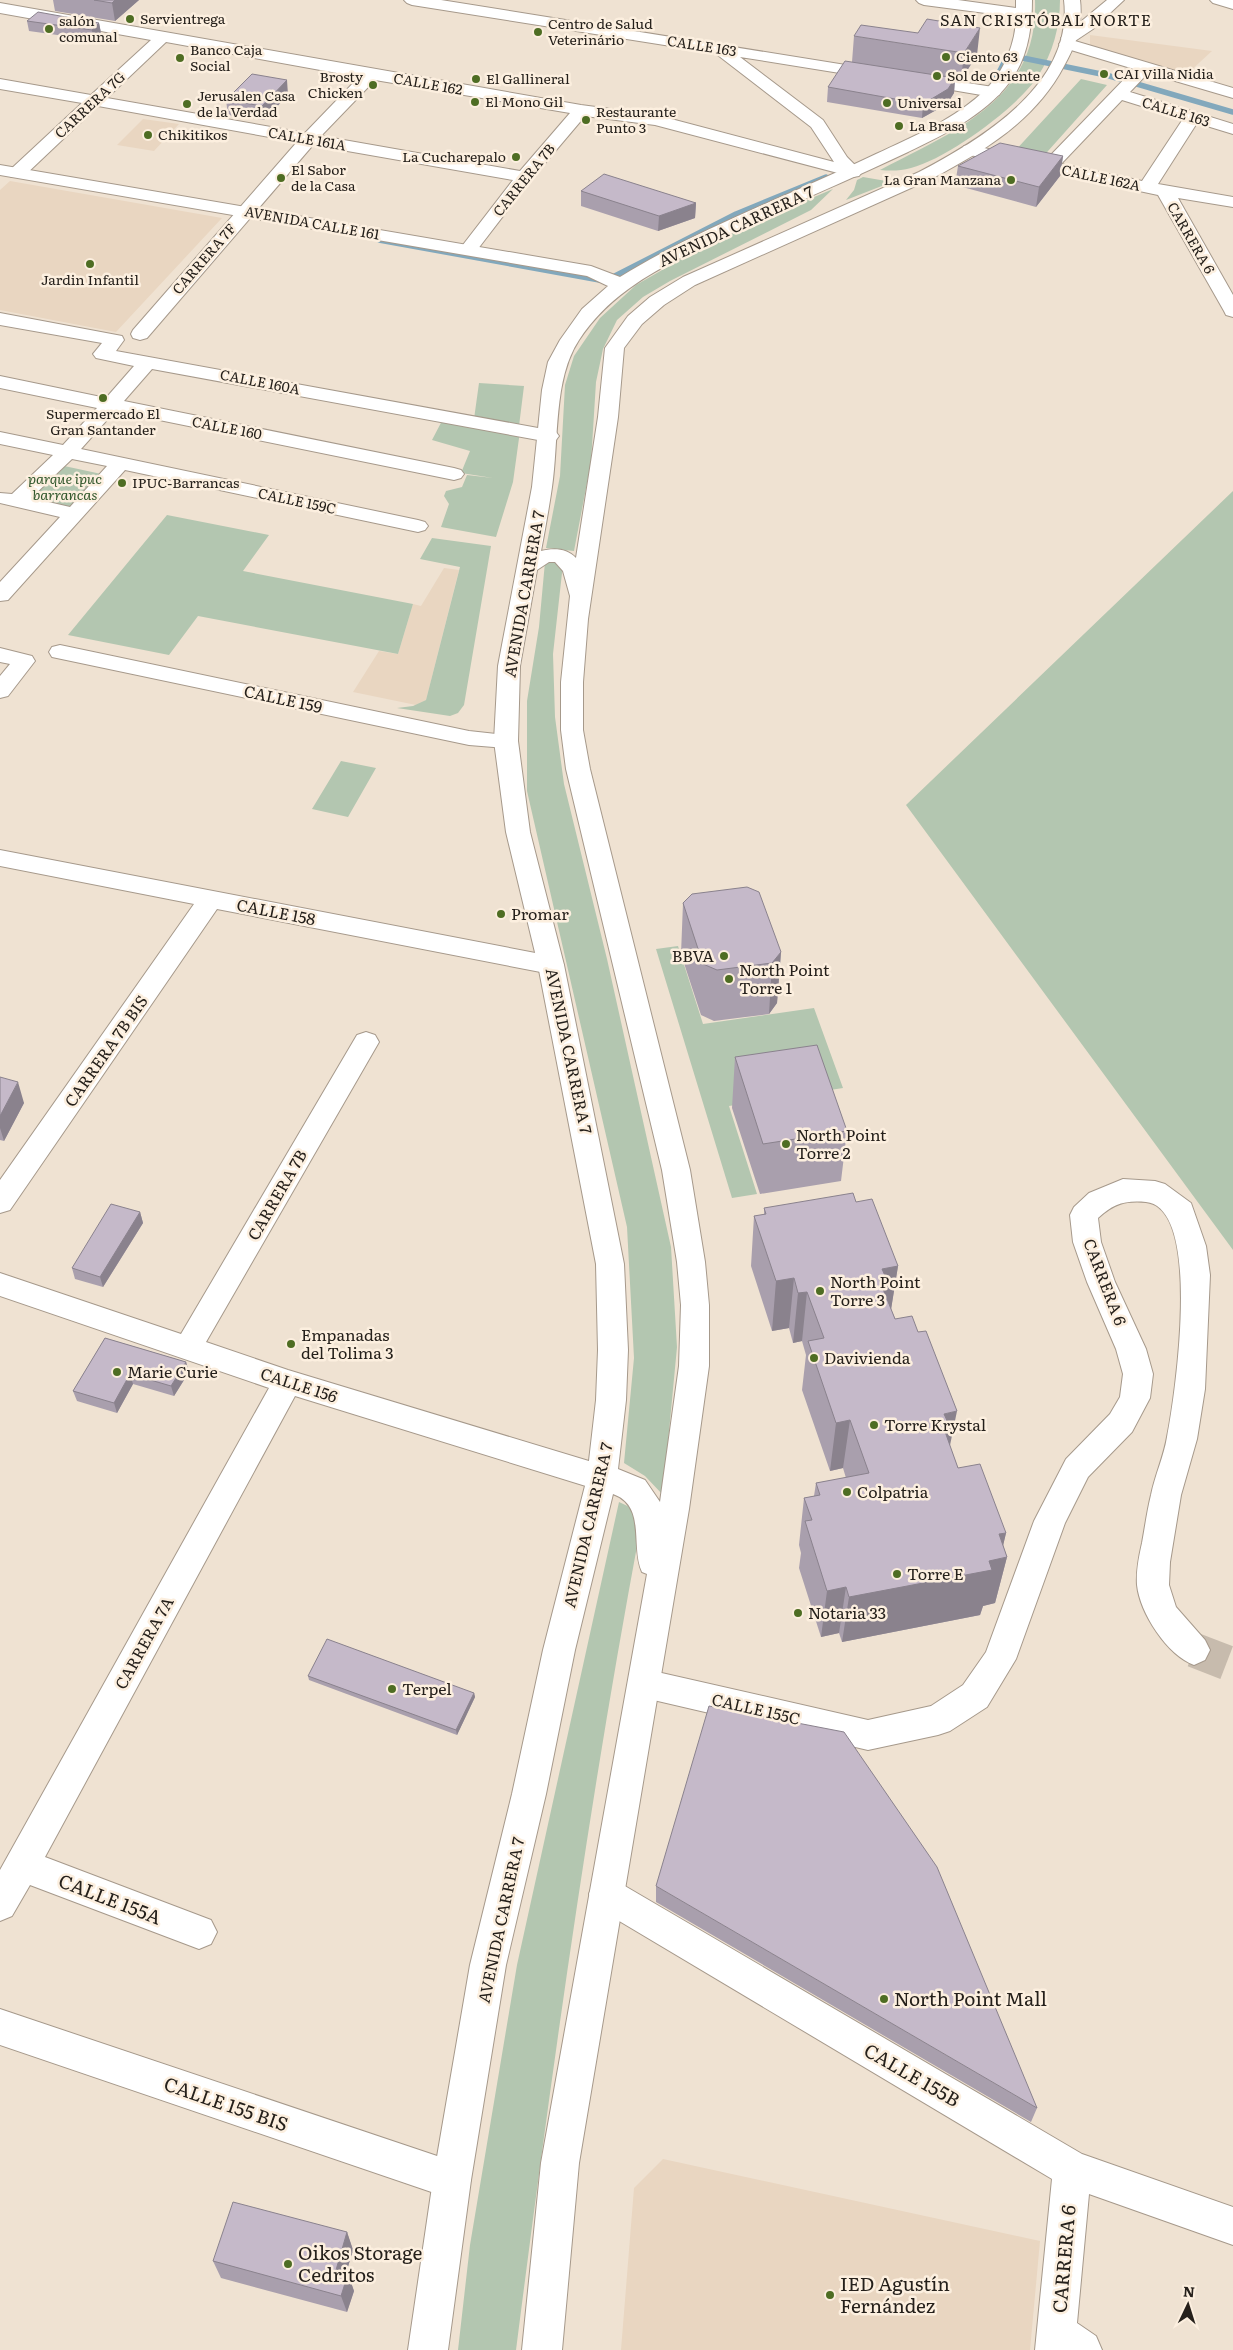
<svg xmlns="http://www.w3.org/2000/svg" width="1233" height="2350" font-family="Literata,serif">
<rect width="100%" height="100%" fill="#efe2d2"/>
<path fill="#e9d6c1" d="M1090 35 1212 51 1187 74 1090 45Z
M143 119 179 124 154 151 117 145Z
M10 181 222 218 116 332 0 310V190Z
M444 568 459 570 426 700 416 705 353 692 379 651 398 654 413 604 421 606Z
M663 2159 1040 2241 1030 2350H621L634 2188Z"/>
<path fill="#b3c6b0" d="M1035 0H1060C1060 26 1053 53 1038 76 1017 108 948 158 911 168 900 171 891 171 880 170 955 131 1039 99 1035 0Z
M1081 79 1107 85 1040 160 1013 153Z
M863 177 892 182 846 200 854 190 857 180Z
M833 189 811 210 670 281 643 297 617 320 603 349 596 382 591 462 574 551 546 548 560 476 565 385 574 356 600 318 636 285 690 254 737 230Z
M479 383 524 386 519 426 474 419Z
M444 417 520 431 513 482 496 537 441 527 449 504 444 496 446 491 462 487 467 475 493 478 461 473 470 451 432 440Z
M55 464 106 475 78 510 24 499Z
M1233 491V1250L906 805Z
M167 515 269 535 243 571 413 604 398 654 198 616 169 655 68 635Z
M432 538 491 546 464 705 458 713 450 716 397 708 413 706 426 700 460 567 420 559Z
M555 560 563 564 553 654 555 717 564 784 607 959 671 1247 677 1347 663 1495 645 1476 624 1463 634 1358 627 1227 527 791V701L539 627 545 562Z
M341 761 376 768 348 817 312 809Z
M678 946 703 1024 814 1008 843 1088 729 1106 757 1194 732 1198 656 949Z
M619 1502 636 1510 640 1530C589 1802 551 2076 516 2350H458L470 2245 517 1965Z"/>
<g fill="none" stroke-linecap="round" stroke-linejoin="round">
<path stroke="#82a8bc" stroke-width="5.5" d="M992 86 1008 55 1106 75 1233 112
M379 240 605 281 736 214 826 177"/>
<path stroke="#c7bbad" stroke-width="35" stroke-dasharray="35 18" stroke-linecap="butt" d="M1194 1650 1233 1665"/>
<g stroke="#a6998b" stroke-width="2">
<path id="minor" d="M404 0H441L883 71 885 74 883 77 877 79 740 57 823 120 847 157 862 172 859 176 853 177 655 125 585 116 530 181 474 254H462L459 250 513 180 313 145 147 338 140 340 133 338 131 334 133 330 297 142 98 106 23 177H11L8 173 11 169 82 103 0 89V79L91 95 151 40 0 13V3L581 105 656 115 834 162 811 127 715 53 412 5 407 3ZM166 42 359 77 305 133 107 98ZM375 80 570 113 520 171 321 136Z
M1107 0H1124L1093 29 1075 41 1233 88V98L1148 73 1130 92 1233 124V134L1197 123 1158 184 1233 197V207L1178 198 1233 295V317L1226 315 1224 311 1158 195 970 155 964 154 961 150 964 146 970 145 1045 161 1134 69 1061 47 1059 44 1063 40 1061 38ZM1122 100 1183 119 1142 181 1061 164Z
M1210 0H1233V9L1213 3Z
M917 75 993 87 999 89 1001 92 999 95 993 97 911 83 909 80 911 77Z
M0 313 122 336 124 340 116 351 549 430 556 432 559 436 556 440 549 442 152 369 124 401 454 468 461 470 464 474 461 478 454 480 115 411 81 449 418 520 425 522 428 526 425 530 418 532 125 470 8 600 0 601V582L60 517 0 503V493L12 494 53 455 0 444V432L63 445 97 408 0 388V376L106 398 134 366 96 358 93 354 102 343 0 325ZM72 459 107 466 70 507 31 498Z
M60 645 469 731 514 736 518 741 514 746 506 748 469 745 52 657 49 652 52 647Z
M0 648 32 656 35 661 8 696 0 698V676L10 664 0 662Z
M0 850 551 956 560 959 564 965 560 971 551 974 217 909 10 1210 0 1213V1180L194 904 0 866Z
M366 1032 375 1035 379 1042 206 1342 288 1370 602 1465 613 1469 617 1478 613 1487 602 1491 295 1396 45 1857 211 1920 217 1932 211 1944 199 1949 30 1885 12 1916 0 1921V1870L269 1388 0 1296V1273L181 1334 357 1035Z
M1123 1179 1155 1181 1165 1184 1191 1203 1206 1246 1210 1275 1205 1389 1197 1439 1181 1495 1170 1562 1169 1585 1176 1607 1205 1640 1210 1650 1205 1660 1194 1665C1167 1655 1140 1613 1137 1585 1136 1571 1139 1556 1142 1543 1145 1527 1147 1511 1151 1495 1155 1475 1164 1456 1167 1437 1175 1397 1203 1208 1146 1202 1125 1200 1113 1204 1098 1218L1101 1242 1115 1282 1146 1349 1153 1374 1150 1398 1132 1432 1088 1477 1065 1523 1016 1659 987 1707 950 1731 938 1735 868 1750 632 1695 628 1684 632 1673 644 1669 868 1720 931 1706 963 1685 986 1652 1034 1521 1066 1459 1110 1414 1120 1397 1123 1374 1116 1349 1087 1282 1073 1242 1070 1215 1074 1207 1089 1193Z
M606 1877 618 1882 1082 2154 1233 2207V2245L1089 2194 1077 2323 1096 2336 1102 2350H1035L1052 2179 594 1906 589 1894 594 1882Z
M0 2009 452 2161 465 2167 471 2180 465 2193 452 2199 0 2045Z"/>
</g>
<g stroke="#a6998b" stroke-width="2">
<path id="major" d="M916 0H958L1016 8V0H1032C1032 24 1029 52 1015 74 992 112 947 133 908 152 845 182 781 208 719 239 667 264 612 289 579 340 553 379 559 441 552 487 549 508 545 530 541 551 553 548 567 548 576 558L598 417 605 348 628 316 650 297 683 277 919 172C982 139 1074 84 1064 0H1080C1083 24 1076 45 1064 66 1035 121 984 151 931 179L695 285 664 305 642 324 624 348 618 417 588 619 583 682V730L590 769 690 1170 705 1262 709 1305V1366L689 1509 579 2163 562 2350H522L541 2163 647 1574 642 1572C630 1547 647 1506 613 1494L575 1650 546 1794 506 1965 471 2180 448 2350H408L433 2180 470 1965 512 1794 543 1650 587 1478 596 1400 598 1350 596 1264 538 965 506 832 494 741 498 666 532 487 542 390 548 362 560 340 582 309 608 286 587 276 0 175V165L591 266 620 277C701 227 791 195 876 154 914 136 956 119 986 89 1004 72 1016 42 1016 17L924 5 919 3ZM549 562H555L563 571 570 596 561 682V730L566 769 662 1170 677 1262 681 1305 679 1366 660 1502 645 1480 618 1469 626 1400 628 1350 624 1264 564 965 530 832 518 741 520 666 537 570Z"/>
</g>
<use href="#minor" fill="#fff" fill-rule="evenodd"/>
<use href="#major" fill="#fff" fill-rule="evenodd"/>
</g>
<path fill="#a99fad" d="M53 0H139L115 21 55 11Z
M27 21 99 23 101 33 93 40 29 31Z
M854 36 977 55 961 80 955 79 954 93 947 104 922 118 827 102 828 87 852 62Z
M288 95 264 120 228 115 226 100Z
M1063 156 1060 176 1036 207 955 185 958 166Z
M581 191 696 203 695 218 658 231 581 206Z
M683 903 781 952 777 1003 769 1014 714 1021 701 1015 681 954Z
M735 1057 847 1131 841 1181 760 1194 732 1108Z
M0 1077 24 1103 4 1141 0 1140Z
M856 1202 898 1266 891 1309 950 1447 958 1468 1006 1533 1003 1545 1007 1557 995 1603 983 1606 980 1615 842 1642 839 1633 821 1637 799 1568 801 1553 799 1545 804 1498 814 1496 816 1483 846 1478 843 1468 830 1471 802 1390 806 1355 802 1341 793 1343 789 1328 772 1331 751 1266 754 1216 764 1215V1208Z
M140 1212 143 1223 103 1287 75 1279 72 1268Z
M105 1338 186 1362 189 1372 174 1396 133 1384 117 1413 77 1401 73 1391Z
M308 1676 474 1693 475 1697 457 1735 309 1680Z
M656 1886 1037 2108 1031 2122 656 1902Z
M347 2232 353 2250 346 2273 348 2274 354 2291 347 2312 221 2278 213 2261Z"/>
<path fill="#8a828d" d="M115 0H139L115 21 112 3Z
M99 23 101 33 93 40 92 30Z
M980 28 977 55 961 80 964 53Z
M955 78 954 93 947 104 922 118 923 104Z
M287 80 288 95 264 120 262 106Z
M1063 156 1060 176 1036 207 1039 187Z
M696 203 695 218 658 231 659 216Z
M781 952 777 1003 769 1014 772 963Z
M18 1082 24 1103 4 1141 0 1128V1116Z
M140 1212 143 1223 103 1287 100 1277Z
M898 1266 890 1316 879 1279 882 1269Z
M794 1278 789 1328 772 1331 776 1281Z
M807 1292 802 1341 793 1343 798 1293Z
M186 1362 189 1372 174 1396 171 1386Z
M130 1374 133 1384 117 1413 114 1403Z
M957 1411 947 1460 939 1473 944 1414Z
M850 1420 843 1468 830 1471 836 1423Z
M1006 1533 1000 1559 1007 1557 995 1603 983 1606 980 1615 842 1642 849 1597 989 1561 999 1534Z
M846 1587 839 1633 821 1637 827 1591Z
M474 1693 475 1697 457 1735 456 1730Z
M347 2232 353 2250 342 2287 336 2270Z
M348 2274 354 2291 347 2312 341 2296Z"/>
<path fill="#c5b9c9" stroke="#8a828d" d="M94 0H115L112 3Z
M38 12 99 23 92 30 27 21Z
M927 19 980 28 964 53 854 36 861 25 918 33Z
M845 61 955 78 948 89 923 104 828 87Z
M252 74 287 80 262 106 226 100Z
M1000 143 1063 156 1039 187 958 166Z
M604 174 696 203 659 216 581 191Z
M747 887 759 892 781 952 772 963 717 970 703 964 683 903 692 894Z
M817 1045 847 1131 763 1144 735 1057Z
M0 1077 18 1082 0 1116Z
M853 1193 856 1202 872 1199 898 1266 882 1269 886 1278 879 1279 895 1319 912 1316 918 1332 926 1331 957 1411 944 1414 949 1425 943 1426 958 1468 980 1464 1006 1533 999 1534 1007 1557 989 1561 992 1570 849 1597 846 1587 827 1591 805 1521 812 1520 804 1498 820 1495 816 1483 869 1473 850 1420 836 1423 808 1341 824 1338 807 1292 798 1293 794 1278 776 1281 754 1216 766 1214 764 1208Z
M111 1204 140 1212 100 1277 72 1268Z
M105 1338 186 1362 171 1386 130 1374 114 1403 73 1391Z
M327 1639 474 1693 456 1730 308 1676Z
M709 1706 844 1732 937 1867 1037 2108 656 1886Z
M233 2202 347 2232 336 2270 348 2274 341 2296 213 2261Z"/>
<g fill="#4e6d23" stroke="#fcefdf" stroke-width="2">
<circle cx="130" cy="19" r="5"/>
<circle cx="49" cy="29" r="5"/>
<circle cx="538" cy="32" r="5"/>
<circle cx="946" cy="57" r="5"/>
<circle cx="180" cy="58" r="5"/>
<circle cx="1104" cy="74" r="5"/>
<circle cx="937" cy="76" r="5"/>
<circle cx="476" cy="79" r="5"/>
<circle cx="373" cy="85" r="5"/>
<circle cx="475" cy="102" r="5"/>
<circle cx="887" cy="103" r="5"/>
<circle cx="187" cy="104" r="5"/>
<circle cx="586" cy="120" r="5"/>
<circle cx="899" cy="126" r="5"/>
<circle cx="148" cy="135" r="5"/>
<circle cx="516" cy="157" r="5"/>
<circle cx="281" cy="178" r="5"/>
<circle cx="1011" cy="180" r="5"/>
<circle cx="90" cy="264" r="5"/>
<circle cx="103" cy="398" r="5"/>
<circle cx="122" cy="483" r="5"/>
<circle cx="501" cy="914" r="5"/>
<circle cx="724" cy="956" r="5"/>
<circle cx="729" cy="979" r="5"/>
<circle cx="786" cy="1144" r="5"/>
<circle cx="820" cy="1291" r="5"/>
<circle cx="291" cy="1344" r="5"/>
<circle cx="814" cy="1358" r="5"/>
<circle cx="117" cy="1372" r="5"/>
<circle cx="874" cy="1425" r="5"/>
<circle cx="847" cy="1492" r="5"/>
<circle cx="897" cy="1574" r="5"/>
<circle cx="798" cy="1613" r="5"/>
<circle cx="392" cy="1689" r="5"/>
<circle cx="884" cy="1999" r="5"/>
<circle cx="288" cy="2264" r="5"/>
<circle cx="830" cy="2295" r="5"/>
</g>
<g text-anchor="middle" stroke-width="5" stroke-linejoin="round" paint-order="stroke">
<g font-size="14" fill="#25201b" stroke="#fcefdf" text-anchor="start">
<text x="140" y="24">Servientrega</text>
<text x="59" y="26">salón<tspan x="59" dy="16">comunal</tspan></text>
<text x="548" y="29">Centro de Salud<tspan x="548" dy="16">Veterinário</tspan></text>
<text x="190" y="55">Banco Caja<tspan x="190" dy="16">Social</tspan></text>
<text x="956" y="62">Ciento 63</text>
<text x="1114" y="79">CAI Villa Nidia</text>
<text x="947" y="81">Sol de Oriente</text>
<text x="363" y="82" text-anchor="end">Brosty<tspan x="363" dy="16">Chicken</tspan></text>
<text x="486" y="84">El Gallineral</text>
<text x="197" y="101">Jerusalen Casa<tspan x="197" dy="16">de la Verdad</tspan></text>
<text x="485" y="107">El Mono Gil</text>
<text x="897" y="108">Universal</text>
<text x="596" y="117">Restaurante<tspan x="596" dy="16">Punto 3</tspan></text>
<text x="909" y="131">La Brasa</text>
<text x="158" y="140">Chikitikos</text>
<text x="506" y="162" text-anchor="end">La Cucharepalo</text>
<text x="291" y="175">El Sabor<tspan x="291" dy="16">de la Casa</tspan></text>
<text x="1001" y="185" text-anchor="end">La Gran Manzana</text>
<text x="90" y="285" text-anchor="middle">Jardin Infantil</text>
<text x="103" y="419" text-anchor="middle">Supermercado El<tspan x="103" dy="16">Gran Santander</tspan></text>
<text x="132" y="488">IPUC-Barrancas</text>
</g>
<g font-size="14" fill="#25201b" stroke="#fcefdf">
<text transform="translate(702 46) rotate(9)" y="5">CALLE 163</text>
<text transform="translate(428 84) rotate(10)" y="5">CALLE 162</text>
<text transform="translate(90 105) rotate(-43)" y="5">CARRERA 7G</text>
<text transform="translate(1176 112) rotate(17)" y="5">CALLE 163</text>
<text transform="translate(307 139) rotate(10)" y="5">CALLE 161A</text>
<text transform="translate(1101 178) rotate(12)" y="5">CALLE 162A</text>
<text transform="translate(524 180) rotate(-51)" y="5">CARRERA 7B</text>
<text transform="translate(312 223) rotate(10)" y="5">AVENIDA CALLE 161</text>
<text transform="translate(1191 238) rotate(60)" y="5">CARRERA 6</text>
<text transform="translate(204 259) rotate(-49)" y="5">CARRERA 7F</text>
<text transform="translate(260 382) rotate(11)" y="5">CALLE 160A</text>
<text transform="translate(227 428) rotate(11)" y="5">CALLE 160</text>
<text transform="translate(297 501) rotate(12)" y="5">CALLE 159C</text>
</g>
<g font-size="14" font-style="italic" fill="#32582d" stroke="#fcefdf">
<text x="65" y="484">parque ipuc<tspan x="65" dy="16">barrancas</tspan></text>
</g>
<g font-size="16" letter-spacing="1" fill="#25201b" stroke="#fcefdf">
<text x="1046" y="26">SAN CRISTÓBAL NORTE</text>
</g>
<g font-size="16" fill="#25201b" stroke="#fcefdf">
<text transform="translate(736 226) rotate(-25)" y="6">AVENIDA CARRERA 7</text>
<text transform="translate(524 594) rotate(-80)" y="6">AVENIDA CARRERA 7</text>
<text transform="translate(283 699) rotate(12)" y="6">CALLE 159</text>
<text transform="translate(276 912) rotate(11)" y="6">CALLE 158</text>
<text transform="translate(106 1051) rotate(-55)" y="6">CARRERA 7B BIS</text>
<text transform="translate(569 1051) rotate(78)" y="6">AVENIDA CARRERA 7</text>
<text transform="translate(277 1195) rotate(-60)" y="6">CARRERA 7B</text>
<text transform="translate(1105 1282) rotate(69)" y="6">CARRERA 6</text>
<text transform="translate(299 1385) rotate(18)" y="6">CALLE 156</text>
<text transform="translate(588 1525) rotate(-77)" y="6">AVENIDA CARRERA 7</text>
<text transform="translate(144 1643) rotate(-61)" y="6">CARRERA 7A</text>
<text transform="translate(756 1709) rotate(13)" y="6">CALLE 155C</text>
<text transform="translate(501 1920) rotate(-78)" y="6">AVENIDA CARRERA 7</text>
</g>
<g font-size="16" fill="#25201b" stroke="#fcefdf" text-anchor="start">
<text x="511" y="920">Promar</text>
<text x="714" y="962" text-anchor="end">BBVA</text>
<text x="739" y="976">North Point<tspan x="739" dy="18">Torre 1</tspan></text>
<text x="796" y="1141">North Point<tspan x="796" dy="18">Torre 2</tspan></text>
<text x="830" y="1288">North Point<tspan x="830" dy="18">Torre 3</tspan></text>
<text x="301" y="1341">Empanadas<tspan x="301" dy="18">del Tolima 3</tspan></text>
<text x="824" y="1364">Davivienda</text>
<text x="127" y="1378">Marie Curie</text>
<text x="884" y="1431">Torre Krystal</text>
<text x="857" y="1498">Colpatria</text>
<text x="907" y="1580">Torre E</text>
<text x="808" y="1619">Notaria 33</text>
<text x="402" y="1695">Terpel</text>
</g>
<g font-size="19" fill="#25201b" stroke="#fcefdf">
<text transform="translate(110 1899) rotate(21)" y="7">CALLE 155A</text>
<text transform="translate(912 2075) rotate(30)" y="7">CALLE 155B</text>
<text transform="translate(226 2104) rotate(19)" y="7">CALLE 155 BIS</text>
<text transform="translate(1064 2259) rotate(-85)" y="7">CARRERA 6</text>
</g>
<g font-size="19" fill="#25201b" stroke="#fcefdf" text-anchor="start">
<text x="894" y="2006">North Point Mall</text>
<text x="298" y="2260">Oikos Storage<tspan x="298" dy="22">Cedritos</tspan></text>
<text x="840" y="2291">IED Agustín<tspan x="840" dy="22">Fernández</tspan></text>
</g>
</g>
<g transform="translate(1188 2305) rotate(4)" stroke="#fcefdf" stroke-width="4" paint-order="stroke">
<path d="M0-4L9 19L0 12L-9 19Z" fill="#25201b"/>
<text y="-8" font-size="14" font-weight="bold" text-anchor="middle" fill="#25201b">N</text>
</g>
</svg>
